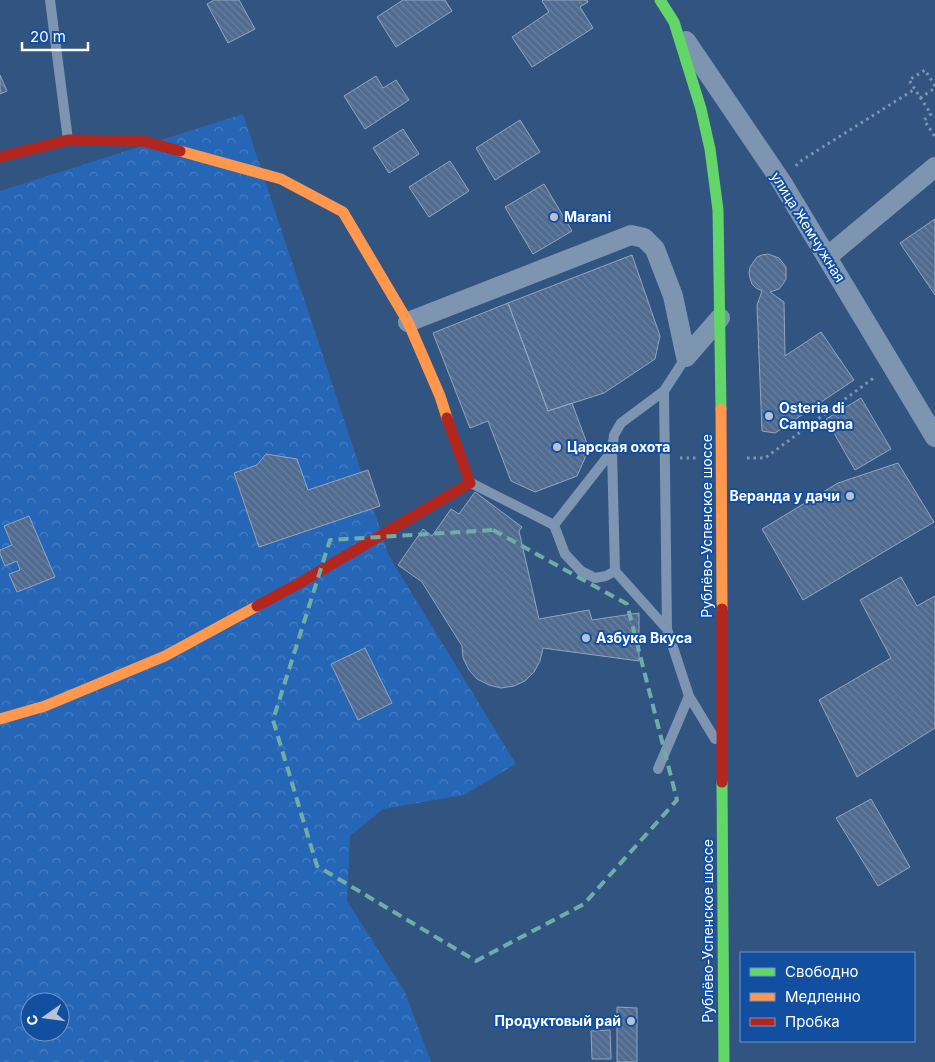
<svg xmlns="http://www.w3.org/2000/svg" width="935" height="1062" font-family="Inter,sans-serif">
<defs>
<pattern id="forest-crowns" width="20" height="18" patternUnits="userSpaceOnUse" patternTransform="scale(1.25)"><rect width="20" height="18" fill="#2666b7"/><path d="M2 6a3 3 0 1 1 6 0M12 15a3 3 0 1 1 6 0" fill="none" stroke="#477dc2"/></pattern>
<pattern id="building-back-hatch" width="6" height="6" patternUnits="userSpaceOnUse" patternTransform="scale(1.25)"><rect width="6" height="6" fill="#506b8f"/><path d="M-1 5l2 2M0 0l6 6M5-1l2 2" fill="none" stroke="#6a81a0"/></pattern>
</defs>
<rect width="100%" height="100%" fill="#325481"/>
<path fill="url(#forest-crowns)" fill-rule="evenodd" d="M243 114 389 556 516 764 464 795 383 809 350 836 347 901 405 992 431 1062H0V191ZM30 1002H60V1032H30Z"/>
<path fill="url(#building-back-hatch)" stroke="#93a5be" d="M214 0H239L255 29 228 43 207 4Z
M403 0H445L452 11 396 47 377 17Z
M543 0H587L588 2 580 7 593 28 532 67 512 37 549 12 542 1Z
M0 75 7 91 0 94Z
M376 76 383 88 396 80 409 100 365 129 344 96Z
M520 120 540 152 495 180 476 148Z
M403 129 419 154 389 173 373 148Z
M450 161 469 191 429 217 409 187Z
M544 184 572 231 533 254 505 207Z
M935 219V295L900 243Z
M768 254 779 258 786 267V279L783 284 779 289 770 292 784 302 785 356 821 332 854 380 775 433 762 431 757 305 762 291 756 288 752 284 750 278 749 273 750 267 757 257 762 255Z
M632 255 660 336 655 359 604 393 548 411 508 303Z
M508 303 548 411 572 403 589 449 577 476 535 492 511 481 488 421 470 428 433 333Z
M861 398 891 449 855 470 826 419Z
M266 454 297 459 308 490 368 470 380 506 259 547 234 473 257 465Z
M898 463 934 522 803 600 762 529 838 483Z
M475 492 522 527 519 531 539 619 589 610 592 620 639 613V661L543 648 540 661 534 672 525 681 514 686 501 688 489 685 477 679 469 670 463 658 462 646 422 582 398 565 423 529 432 536 451 509 459 514Z
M29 516 55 577 17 592 9 574 20 570 17 561 5 566 0 554V550L12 545 4 526Z
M901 577 917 606 935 596V728L857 777 819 700 891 658 860 600Z
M365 648 392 703 358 720 331 664Z
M871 799 910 867 878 886 836 818Z
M617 1007 637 1008V1062H617Z
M610 1030 611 1059H592L591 1031Z"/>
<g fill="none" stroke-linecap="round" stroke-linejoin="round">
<path stroke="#7e95b1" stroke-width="3" stroke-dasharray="2.5 4" stroke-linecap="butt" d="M935 86 925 70 909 80 931 114 924 120 935 137
M920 98 935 88
M796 166 799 162 915 89
M680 458H699
M747 458H765L875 377"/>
<path stroke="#7e95b1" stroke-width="10" d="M50 0 68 140
M686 357 664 391 667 629 689 696 715 739
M612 451 615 571
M471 483 554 525 565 554 581 571 595 578 606 576 615 571 667 629
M554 525 612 451 614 435 621 423 664 391
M658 769 689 696"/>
<path stroke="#7e95b1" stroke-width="20" d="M686 41 781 181 935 437
M827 257 935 167
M408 322 631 235 644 238 655 249 673 296 686 357
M686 357 720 318"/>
<path stroke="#63d668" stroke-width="11" d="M660 0 674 22 701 109 710 149 718 210 721 409
M722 782 724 1062"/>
<path stroke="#ff974d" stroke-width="11" d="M180 151 281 179 343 212 408 322 440 396 447 418
M721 409 722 609
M0 719 45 706 165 656 257 606"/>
<path stroke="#b3261e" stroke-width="11" d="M0 157 68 140 143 141 180 151
M257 606 298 584 470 483 447 418
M722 609V782"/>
</g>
<path fill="none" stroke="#6fada8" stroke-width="4" stroke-dasharray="10 6" stroke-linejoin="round" d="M493 530 627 604 677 800 584 904 476 961 317 866 273 720 330 540Z"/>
<g fill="#b7c3d3" stroke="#124fa1" stroke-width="2">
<circle cx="554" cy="217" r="5"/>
<circle cx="769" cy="416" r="5"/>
<circle cx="557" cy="447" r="5"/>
<circle cx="850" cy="496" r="5"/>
<circle cx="586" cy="638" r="5"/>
<circle cx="631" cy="1021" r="5"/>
</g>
<g text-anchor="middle" stroke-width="4" stroke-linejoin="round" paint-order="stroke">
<g font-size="14" font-weight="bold" fill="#fff" stroke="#124fa1" text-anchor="start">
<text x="564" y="222">Marani</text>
<text x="779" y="413">Osteria di<tspan x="779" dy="16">Campagna</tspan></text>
<text x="567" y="452">Царская охота</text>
<text x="840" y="501" text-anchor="end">Веранда у дачи</text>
<text x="596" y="643">Азбука Вкуса</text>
<text x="621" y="1026" text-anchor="end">Продуктовый рай</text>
</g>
<g font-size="14" fill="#fff" stroke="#124fa1">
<text transform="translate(808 227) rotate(58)" y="5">улица Жемчужная</text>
<text transform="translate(707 526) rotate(-90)" y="5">Рублёво-Успенское шоссе</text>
<text transform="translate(708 931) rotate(-90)" y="5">Рублёво-Успенское шоссе</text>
</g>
</g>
<rect x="740" y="952" width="175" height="90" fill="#124fa1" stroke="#7195c7"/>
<rect x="750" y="968" width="25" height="8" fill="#63d668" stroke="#7195c7"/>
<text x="785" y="977" font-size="15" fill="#ffffff">Свободно</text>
<rect x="750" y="993" width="25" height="8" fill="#ff974d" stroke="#7195c7"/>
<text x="785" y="1002" font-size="15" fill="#ffffff">Медленно</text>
<rect x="750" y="1018" width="25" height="8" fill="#b3261e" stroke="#7195c7"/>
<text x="785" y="1027" font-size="15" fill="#ffffff">Пробка</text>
<g transform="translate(45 1017) rotate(256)"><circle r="24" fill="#124fa1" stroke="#7195c7"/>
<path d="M0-4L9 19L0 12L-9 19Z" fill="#b7c3d3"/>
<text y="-8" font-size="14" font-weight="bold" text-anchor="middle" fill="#ffffff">С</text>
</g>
<path d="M22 42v8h66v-8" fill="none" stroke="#ffffff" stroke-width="2.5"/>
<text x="30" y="42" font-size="15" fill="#ffffff" stroke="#124fa1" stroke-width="4" paint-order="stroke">20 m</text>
</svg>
